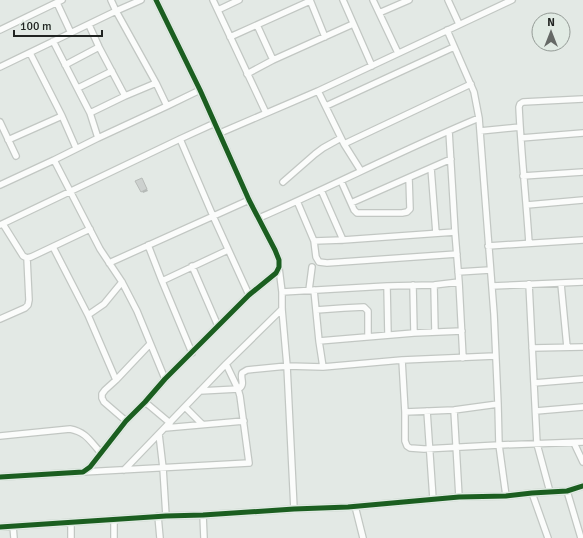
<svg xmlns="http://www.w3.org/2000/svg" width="583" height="538" font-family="Signika,sans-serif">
<rect width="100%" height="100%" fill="#e3e9e5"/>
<path fill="#0003" d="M143 181 148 191 143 193 137 182Z"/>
<path fill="#cdd1cf" stroke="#b7bbb8" d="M142 178 147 189 141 192 135 181Z"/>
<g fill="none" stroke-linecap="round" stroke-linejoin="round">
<g stroke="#c2c7c3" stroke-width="8">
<path id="street" d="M111 0 116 11 156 83 167 106
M213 0 266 113
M310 0 325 37
M343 0 372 66
M373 0 398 53
M448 0 459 24
M57 3 71 33
M218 10 239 0
M379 13 409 0
M89 25 99 47 125 96
M257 25 273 60
M0 30 62 0
M447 30 474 92 479 118 494 314 498 404 499 445 506 496
M230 37 310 1
M53 41 90 113 98 138
M30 53 62 116 76 148
M65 65 99 47
M0 67 116 11 141 0
M247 74 273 60 353 24
M78 88 112 71
M318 91 344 144 361 171
M326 106 454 47
M90 113 125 96 156 83
M0 122 16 156
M449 131 455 232 459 282 463 358
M480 131 520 127
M220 133 318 91 512 0
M521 138 583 133
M180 139 213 216 249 295
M8 140 62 116
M344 144 471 84
M54 160 100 249 122 282 137 311 165 379
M431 168 436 233
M523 176 583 172
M341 181 354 210 357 213H402L407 212 410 209 409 178
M283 182 315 154 323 148 341 138
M0 185 54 160 98 138 167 106 200 90
M321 190 343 240
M297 201 314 241 316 257 319 262 327 263 457 254
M351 203 451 159
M527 205 583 200
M259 218C333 186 404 149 479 118
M3 224 23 256 27 258 31 257 90 229
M0 225 180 139 215 123
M314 241 343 240 455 232
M529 243C526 197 521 152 519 107L520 104 523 102 583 99
M148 245 162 281 192 353
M488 246 583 240
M53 247 88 315 116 380
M109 263 249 200
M192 266 218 326
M279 268 282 292V309L287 366 294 509
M458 272 490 270
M162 281 228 250
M529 284 537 444 550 492
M561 284 567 347
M413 285 414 333
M434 285 435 332
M387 286 388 335
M492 286 583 282
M309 290 312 267
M314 290 319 341 323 367
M282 292 387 286 434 285 459 282
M316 310 344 308 364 307 368 311V337
M88 315 104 304 122 282
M0 319 25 308 28 305 29 300 27 258
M319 341 414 333 462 331
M532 348 583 347
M402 360 405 412V441L407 446 410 448 424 449 499 445 583 442
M534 383 583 379
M200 391 238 389C246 385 240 379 242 373L247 370 287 366 323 367 402 360 495 356
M145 402 170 423
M185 407 202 424
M454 410 459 497
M427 411 433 499
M536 411 583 407
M405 412 454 410 498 404
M126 421 104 402 102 398V394L105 390 116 380 150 344
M165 428 244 421
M159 434 163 468 166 516
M0 436 70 429C86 432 90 441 101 453
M574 443 583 462
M124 470 226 364 282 309
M83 472 249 463 240 396 238 389 226 364
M0 477 83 472 90 467 126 421 145 402 165 379 249 295 276 273 279 267V260L275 250 249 200 200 90 156 0
M567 491 581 538
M532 493 548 538
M355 506 363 538
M203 515 204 538
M158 516 160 538
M114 519V538
M71 522V538
M13 526 14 538
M0 527 166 516 203 515 294 509 348 507 459 497 506 496 532 493 567 491 583 486"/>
</g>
<use href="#street" stroke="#fbfcfb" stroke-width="5.5"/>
<g stroke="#e1ebe4" stroke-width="8">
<path id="cycleway" d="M0 477 83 472 90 467 126 421 145 402 165 379 249 295 276 273 279 267V260L275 250 249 200 200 90 156 0
M0 527 166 516 203 515 294 509 348 507 459 497 506 496 532 493 567 491 583 486"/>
</g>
<use href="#cycleway" stroke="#1b5e20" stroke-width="5"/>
</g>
<g transform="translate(551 32)"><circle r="19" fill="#e1ebe4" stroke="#949b96"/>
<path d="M0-3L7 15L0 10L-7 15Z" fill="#656966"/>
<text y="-6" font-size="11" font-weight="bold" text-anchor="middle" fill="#212422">N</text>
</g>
<path d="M14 30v6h88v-6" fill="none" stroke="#212422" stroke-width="2"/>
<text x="20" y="30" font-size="12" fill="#212422" stroke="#e1ebe4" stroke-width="3" paint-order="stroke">100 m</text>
</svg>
